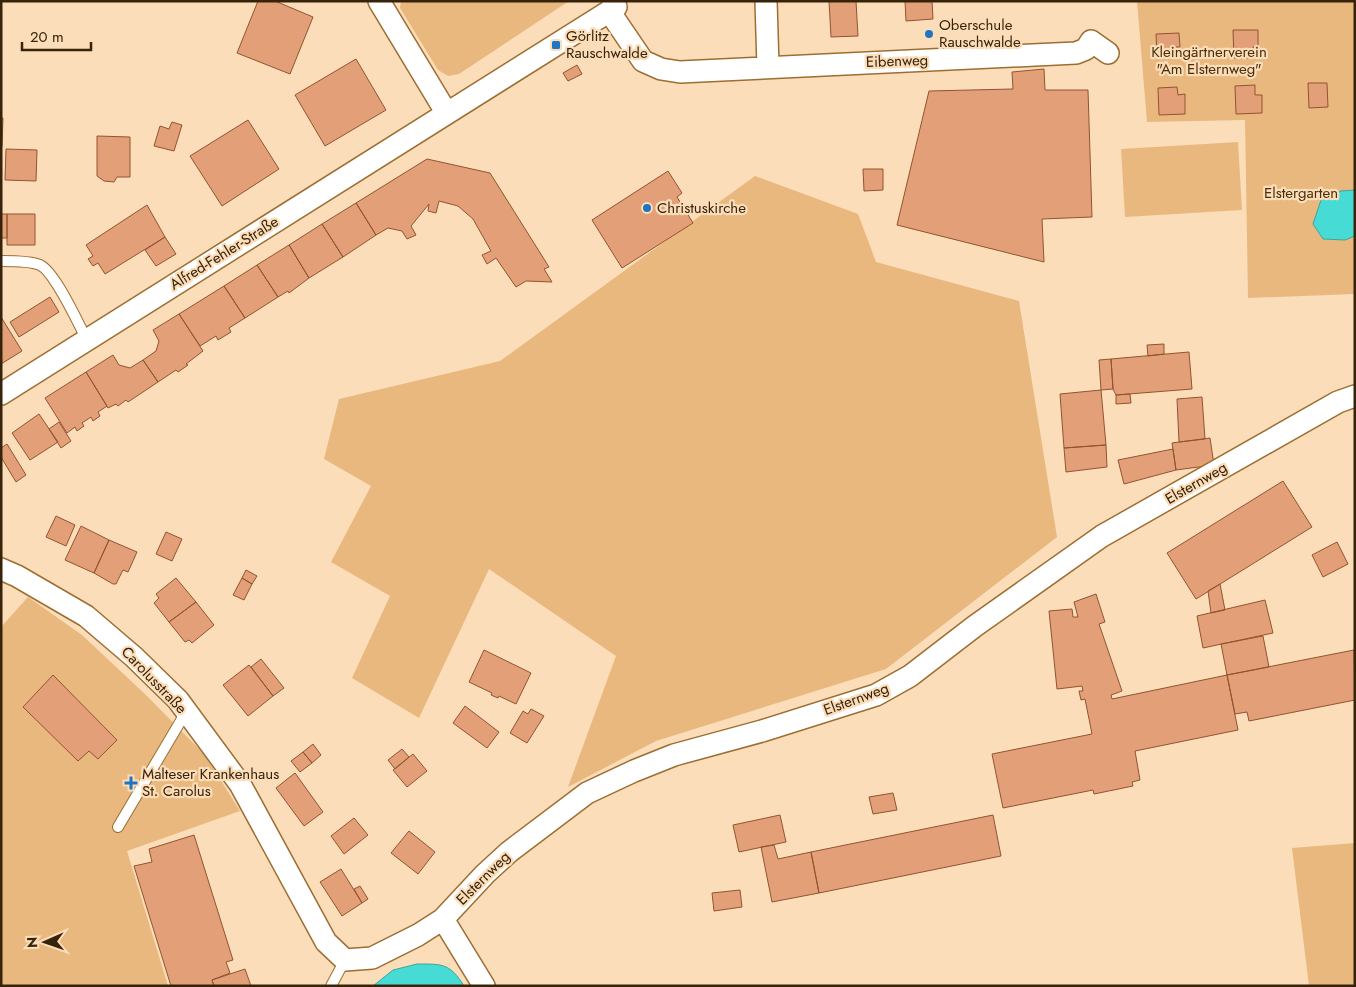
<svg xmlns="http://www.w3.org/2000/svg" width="1356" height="987" font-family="Jost,sans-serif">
<rect width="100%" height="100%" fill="#fcddb9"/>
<path fill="#e9b87e" d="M401 1H569L459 74 448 76 438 70 400 8Z
M1137 1H1355V294L1248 298 1245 120 1147 122Z
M1238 142 1242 210 1125 217 1121 149Z
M755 176 858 214 876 262 1019 301 1057 537 886 669 656 741 568 787 616 656 489 569 419 718 352 678 390 596 331 562 371 486 324 459 339 399 500 361Z
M28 597 82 635 147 696 205 755 240 811 127 851 168 986H1V627Z
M1355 843V986H1309L1292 848Z"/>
<path fill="#46dbd4" stroke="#42a497" d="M1355 190V236L1345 240 1323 239 1313 224 1321 200 1341 191Z
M417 964C442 964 450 963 464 986H373L393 970Z"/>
<path fill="#e39f78" stroke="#92542f" d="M258 1H275L313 17 290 74 237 53Z
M829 1H856L858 36 831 37Z
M905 1H932L933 19 906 21Z
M1233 30H1258V47H1253V58H1234Z
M1179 33 1180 47H1176V55L1157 56 1156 34Z
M356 59 386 110 325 146 295 95Z
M577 65 582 74 568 81 563 73Z
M1044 69 1045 90H1088L1092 217 1042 219 1044 262 897 225 929 91 1013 89 1012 72Z
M1308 83H1327L1328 107 1309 108Z
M1255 85V95H1262V113L1236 114 1235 86Z
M1177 87 1178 95 1185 94V114L1159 115 1158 88Z
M1 118H3L2 146H1Z
M248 120 279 169 222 206 190 156Z
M172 122 182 125 174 151 154 146 160 126 169 129Z
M97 136 130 137V177H117L114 182 104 181 97 176Z
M6 149 37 150 36 181 5 180Z
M427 159 490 173 549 267 544 269 552 282 526 281 516 287 496 258 487 264 482 255 491 251 473 219 458 206 439 201 436 213 428 211 429 204 411 226 416 235 407 239 402 231 388 228 376 235 356 203Z
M863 169H883V190L864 191Z
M668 171 682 193 677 197 693 223 622 268 592 220Z
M356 203 376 235 343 257 322 224Z
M147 205 165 237 105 274 98 263 93 266 88 259 93 256 86 245Z
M1 214H7V238H1Z
M7 214H35V245H7Z
M322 224 343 257 309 278 289 245Z
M165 237 176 254 156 266 145 250Z
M289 245 309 278 289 293 288 291 278 297 257 265Z
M257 265 278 297 245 318 224 286Z
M224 286 245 318 229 328 231 332 218 340 216 336 200 346 179 314Z
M50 297 59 312 19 337 10 322Z
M179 314 203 351 186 364 188 365 178 372 176 370 158 382 143 360 156 351 159 341 153 330Z
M1 317 22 351 1 364Z
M1164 344V354L1148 356 1147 345Z
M1189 352 1192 389 1116 395 1113 389 1111 359Z
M113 355 119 365 130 368 143 360 158 382 128 402 126 400 118 406 116 404 108 408 86 372Z
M1111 359 1113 389 1101 390 1099 360Z
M86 372 107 406 98 412 100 416 93 421 91 417 82 423 84 426 77 431 75 427 67 433 45 398Z
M1101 390 1106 445 1064 448 1060 394Z
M1130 394 1131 403 1116 404V395Z
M1202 397 1205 439 1179 442 1177 399Z
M39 414 58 442 30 460 12 433Z
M59 422 71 441 61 448 49 429Z
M1210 438 1214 465 1176 470 1172 443Z
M7 444 26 475 16 482 1 457V448Z
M1106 445 1107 467 1066 472 1064 448Z
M1173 449 1176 470 1124 484 1118 460Z
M1283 481 1312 527 1196 599 1167 553Z
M56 516 75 525 66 546 46 537Z
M81 526 109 540 94 573 65 560Z
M166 532 182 539 172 561 156 554Z
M109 540 137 552 128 572 123 570 116 584H113L94 573Z
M1337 542 1348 564 1323 577 1312 555Z
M246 570 257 576 252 584 242 578Z
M176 578 196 602 169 622 154 603 159 598 156 594Z
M242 578 252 584 244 600 233 595Z
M1220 584 1225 610 1211 613 1208 591Z
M1096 594 1105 622 1099 624 1122 691 1111 695 1112 699 1227 675 1238 730 1135 751 1140 780 1132 782 1133 786 1094 794 1093 790 1003 808 992 754 1092 734 1085 699 1081 700 1079 691H1083L1082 686 1057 689 1049 611 1072 609 1073 617H1078L1074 602Z
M1265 600 1273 633 1203 648 1197 616Z
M196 602 214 625 192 643 189 640 185 642 169 622Z
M1263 636 1269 667 1227 675 1221 644Z
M484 650 531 673 516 704 499 696 498 698 491 695 492 693 469 682Z
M1354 650 1355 700 1249 721 1247 712 1235 714 1227 675Z
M261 659 284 688 273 696 251 667Z
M249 665 273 696 248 716 223 685Z
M53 675 117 740 98 759 89 751 78 761 23 707Z
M465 706 499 732 487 748 453 723Z
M531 709 544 716 527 743 510 733 523 711 528 714Z
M313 744 321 755 312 763 303 752Z
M402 749 409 757 395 769 388 760Z
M303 752 312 763 300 772 291 761Z
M413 754 427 771 407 787 393 770Z
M295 773 323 812 304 826 276 788Z
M893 793 897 810 873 814 869 797Z
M780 815 786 842 739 852 733 825Z
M993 815 1001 856 819 893 811 852Z
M354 818 368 835 344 854 331 836Z
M409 831 435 852 418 874 391 853Z
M194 835 233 960 226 962 230 973 212 980 214 986H171L134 866 152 862 149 849Z
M774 845 778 859 811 852 819 893 772 902 761 847Z
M341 869 362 903 342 916 320 882Z
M360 886 368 899 362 903 354 889Z
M740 890 742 907 714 911 712 893Z
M245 969 251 986H214L212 980Z"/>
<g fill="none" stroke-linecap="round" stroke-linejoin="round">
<g stroke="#9d6e31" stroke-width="12">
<path id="lane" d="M1 261C11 261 31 261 40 265 55 272 78 323 87 340
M118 827 186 712
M331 986 345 960"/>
</g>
<g stroke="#9d6e31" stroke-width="24">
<path id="street" d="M379 1 446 112
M766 1 768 67
M609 11 643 61 661 69 680 72 1076 53 1086 49 1091 41 1108 53
M1 394 616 7 613 1
M1 569 17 576 86 616 134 657 178 700 240 784 326 942 345 960 372 958 418 935 443 919 485 874 509 852 587 793 634 771 674 755 762 731 876 695 910 676 975 626 1102 536 1338 402 1355 396
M443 919 484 986"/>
</g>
<use href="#lane" stroke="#fff" stroke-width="10"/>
<use href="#street" stroke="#fff" stroke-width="21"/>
</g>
<g fill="#1e76c3" stroke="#fcddb9" stroke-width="2">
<circle cx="929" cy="34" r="5"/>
<rect x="551" y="40" width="10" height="10" rx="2.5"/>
<circle cx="647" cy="208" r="5"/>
<path d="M128.5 775.5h5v5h5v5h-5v5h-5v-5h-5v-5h5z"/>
</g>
<g text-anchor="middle" stroke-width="4.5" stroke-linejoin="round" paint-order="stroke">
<g font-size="15" fill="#372309" stroke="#fcddb9" text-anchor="start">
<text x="939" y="30">Oberschule<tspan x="939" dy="17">Rauschwalde</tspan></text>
<text x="566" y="41">Görlitz<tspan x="566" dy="17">Rauschwalde</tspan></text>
<text x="657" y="213">Christuskirche</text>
<text x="142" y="779">Malteser Krankenhaus<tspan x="142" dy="17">St. Carolus</tspan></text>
</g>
<g font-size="15" fill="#482e0b" stroke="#fcddb9">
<text x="1209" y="57">Kleingärtnerverein<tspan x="1209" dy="17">"Am Elsternweg"</tspan></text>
<text x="1301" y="198">Elstergarten</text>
</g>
<g font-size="15" fill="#372309" stroke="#fcddb9">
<text transform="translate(897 61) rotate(-2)" y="5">Eibenweg</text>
<text transform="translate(224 253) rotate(-32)" y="5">Alfred-Fehler-Straße</text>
<text transform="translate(1196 483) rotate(-30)" y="5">Elsternweg</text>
<text transform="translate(154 680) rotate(46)" y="5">Carolusstraße</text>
<text transform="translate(856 699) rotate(-20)" y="5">Elsternweg</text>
<text transform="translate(483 878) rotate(-45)" y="5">Elsternweg</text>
</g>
</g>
<rect width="1356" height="987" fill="none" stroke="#372309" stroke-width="5"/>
<g transform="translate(45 942) rotate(268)" stroke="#fcddb9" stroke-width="4" paint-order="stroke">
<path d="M0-4L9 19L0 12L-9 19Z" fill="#372309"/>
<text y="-8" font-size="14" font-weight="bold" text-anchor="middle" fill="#372309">N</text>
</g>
<path d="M22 42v8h69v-8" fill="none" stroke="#372309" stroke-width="2.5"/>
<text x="30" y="42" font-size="15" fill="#372309" stroke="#fcddb9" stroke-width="4" paint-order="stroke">20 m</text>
</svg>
